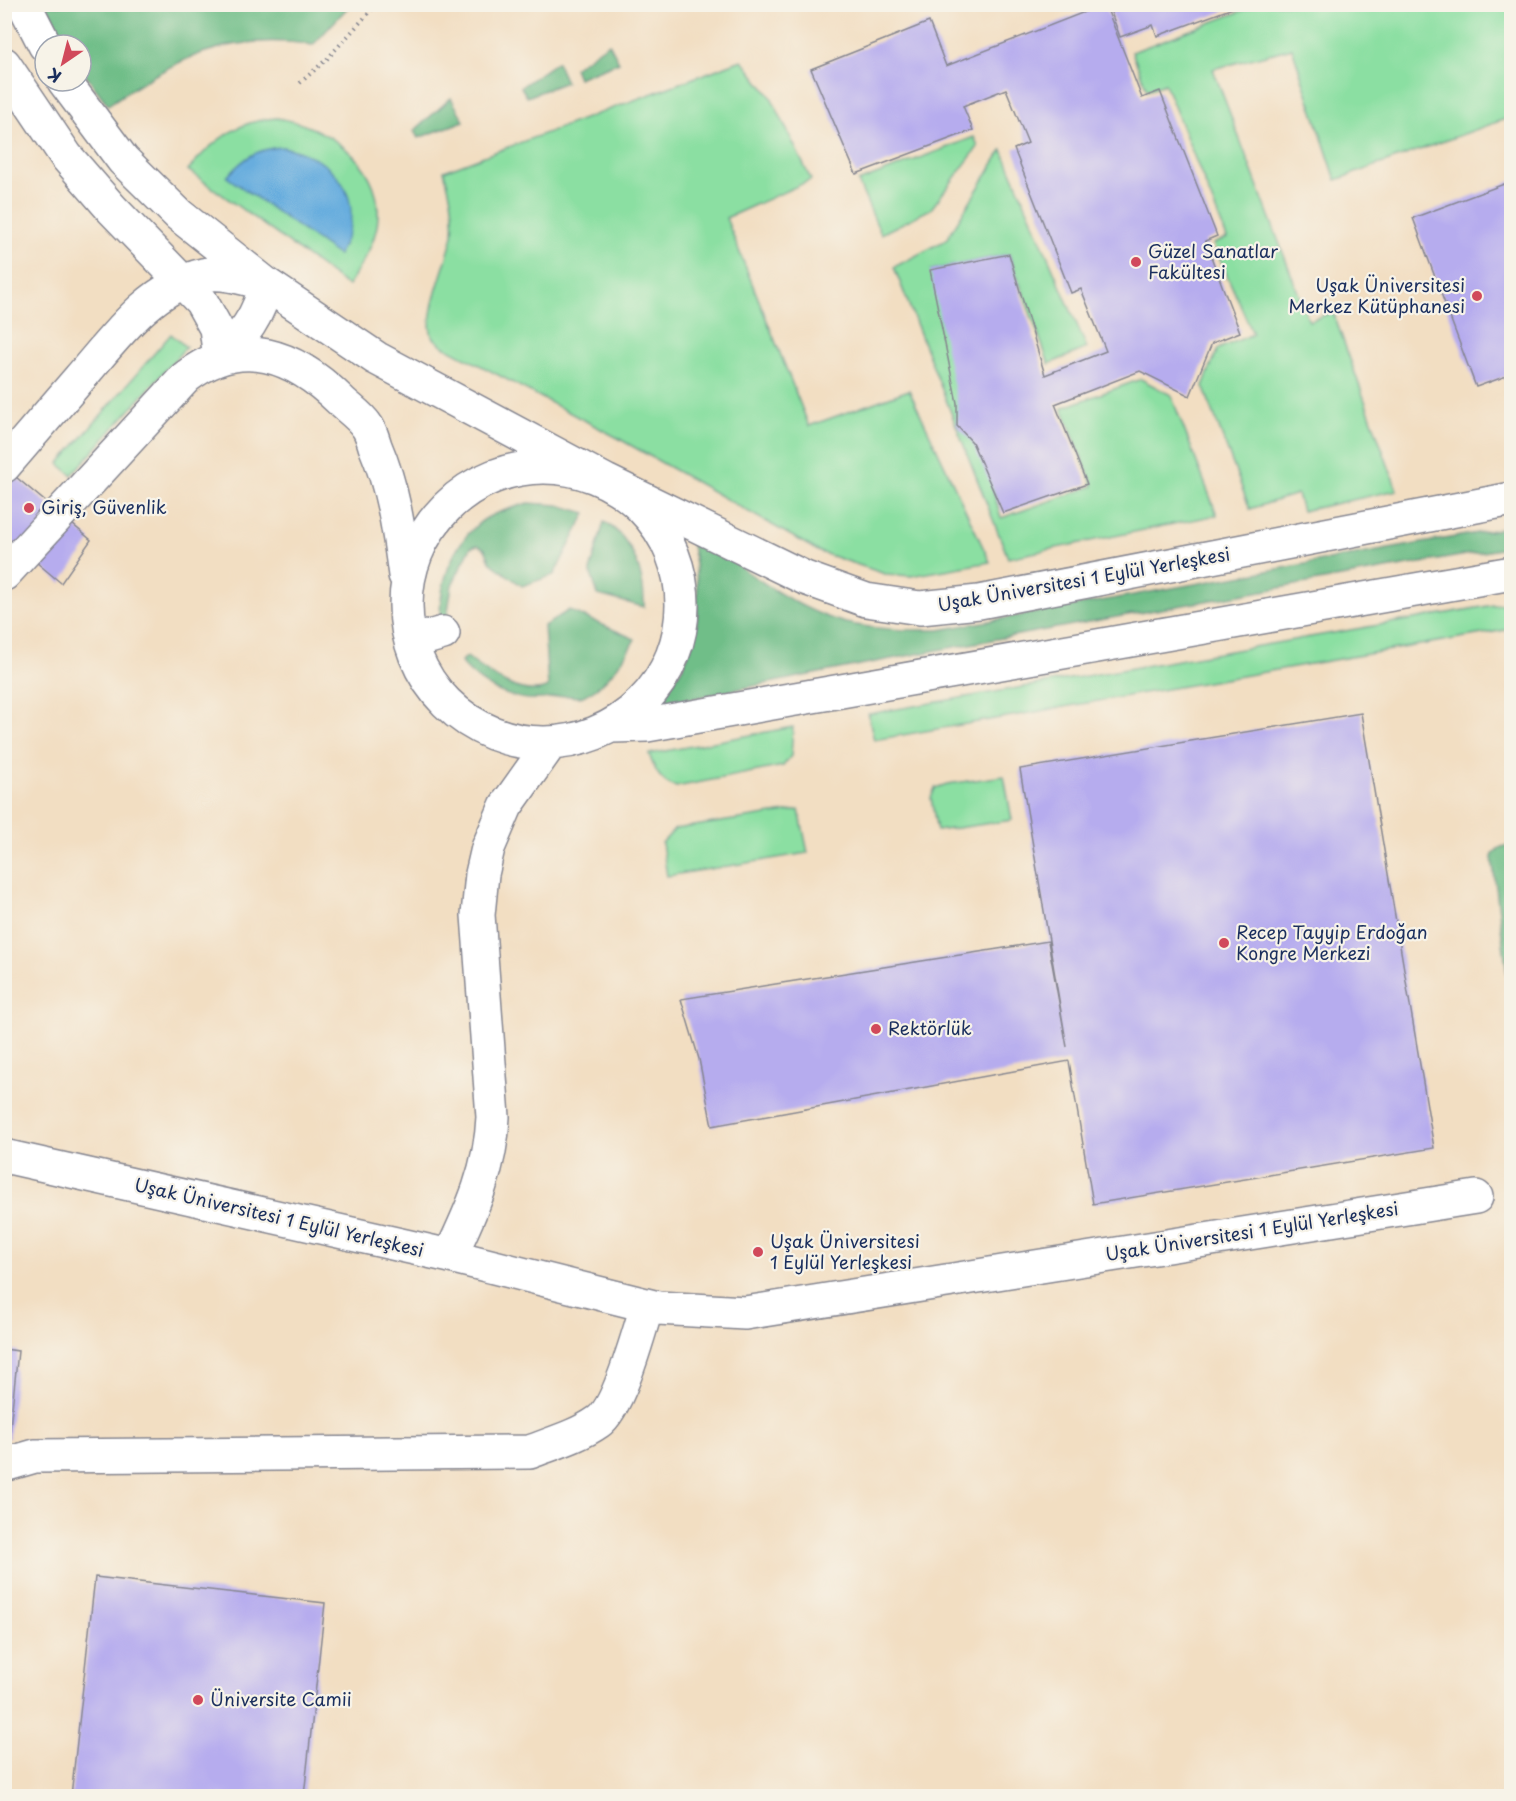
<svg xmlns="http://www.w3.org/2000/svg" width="1516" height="1801" font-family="'Playpen Sans',sans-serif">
<rect width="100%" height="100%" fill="#f7f3e8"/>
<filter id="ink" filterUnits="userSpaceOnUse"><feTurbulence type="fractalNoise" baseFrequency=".0167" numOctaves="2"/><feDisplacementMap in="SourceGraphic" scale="12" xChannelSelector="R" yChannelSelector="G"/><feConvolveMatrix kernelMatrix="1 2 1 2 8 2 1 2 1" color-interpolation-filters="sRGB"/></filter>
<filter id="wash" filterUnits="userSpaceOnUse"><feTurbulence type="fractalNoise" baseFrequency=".008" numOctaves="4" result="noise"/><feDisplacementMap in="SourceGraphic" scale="24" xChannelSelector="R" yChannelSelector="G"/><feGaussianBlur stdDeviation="1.35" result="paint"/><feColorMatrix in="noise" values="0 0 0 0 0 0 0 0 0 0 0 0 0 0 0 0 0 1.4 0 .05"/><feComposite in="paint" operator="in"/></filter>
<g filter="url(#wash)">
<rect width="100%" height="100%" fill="#f2dec2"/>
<path fill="#8bdfa2" stroke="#538780" stroke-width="1.5" d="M1260 4 1511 5V117L1336 180 1292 48 1213 69 1309 321 1333 312 1397 490 1302 511 1297 494 1250 509 1203 386 1218 349 1253 334 1213 244 1227 238 1165 84 1147 90 1132 52Z
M742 60 771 97 811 180 726 218 809 426 909 390 990 562 911 576 885 574 820 552 616 437 443 346C440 343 435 340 433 337 421 318 450 258 453 234 455 212 450 192 444 171Z
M277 118C324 125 380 161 378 215 378 241 361 264 348 286L188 170C212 141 239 120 277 118Z
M974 137 978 147 931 209 881 234 858 182Z
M1002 150 1087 348 1049 364 1009 254 931 270 1001 518 1093 486 1062 408 1141 379 1171 395 1217 515 1008 558 894 267 946 240Z
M171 334 186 347 72 475 59 464Z
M1511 602V629L874 740 868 714Z
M793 727 791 756 783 766 676 787C660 783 654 768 649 754Z
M1004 776 1012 820 937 831 931 798 935 788 947 784Z
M799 810 808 853 667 876 662 843 675 829Z"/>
<path fill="#70be88" stroke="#467673" stroke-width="1.5" d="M46 5H350L313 45C228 31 175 59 108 105L81 69V45H67Z
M609 43 619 62 578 78 574 68Z
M557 62 566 82 527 97 521 87Z
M451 98 464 121 418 138 414 131Z
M528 503 558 505 586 513 554 575 522 586 491 563 485 549 478 545 471 547 452 585 447 618 440 616C440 584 451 548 476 526 489 513 510 509 528 503Z
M604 522C633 538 645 576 644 607L598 595 590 571Z
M1511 527V547C1230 597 947 645 667 704L665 693C703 647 702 602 692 545L703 540C746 571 794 609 846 623 876 630 909 630 939 630Z
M569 610 635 639C623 661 607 685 583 696 576 699 569 694 561 696 523 706 488 693 462 664L461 661 467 657C486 672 522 700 548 687L544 626Z
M1511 845V860L1509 861 1512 878 1511 1004 1492 857C1496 848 1502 846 1511 845Z"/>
<path fill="#68adde" stroke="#426e9e" stroke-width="1.5" d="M283 147C339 159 370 202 338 255L227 177C243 158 258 148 283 147Z"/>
<g id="blocks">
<path fill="#b6acee" d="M1105 4 1142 98 1160 91 1217 236 1205 241 1240 332 1212 343 1190 396 1140 371 1055 404 1087 484 1003 513 972 442 957 426V403L930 270 1009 254 1045 375 1106 351 1081 289 1071 293 1014 149 1028 143 1006 89 963 106 973 130 856 174 811 69 929 22 946 66Z
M1108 4H1241V5L1157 36 1153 25 1120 37Z
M1512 181V374L1476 387 1413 218Z
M4 467 91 540 61 583 4 535Z
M1361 713 1434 1148 1093 1204 1069 1061 712 1126 699 1059 681 999 1048 941 1067 1047 1020 769Z
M4 1349 18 1351 9 1438H4Z
M95 1577 325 1603 304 1796H71Z"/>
</g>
</g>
<g filter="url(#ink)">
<use href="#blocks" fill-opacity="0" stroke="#868690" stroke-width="1.5"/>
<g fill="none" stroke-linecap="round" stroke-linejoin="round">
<g stroke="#868690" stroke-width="36">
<path id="minor" d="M24 4 45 45
M4 64 66 156 112 209 201 301 216 328 220 358
M64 81 123 160 179 215 266 284 376 358 606 481 805 578 866 600 920 608 979 602 1512 499
M220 358C245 333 258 318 266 284
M4 466C29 437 54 408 79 379 114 339 149 288 203 275 223 271 243 278 262 283
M406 605a138 138 0 1 1 276 0a138 138 0 1 1-276 0Z
M4 574 186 377C242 334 295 356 340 400 348 408 360 416 366 425 371 431 373 440 375 446 393 488 399 530 405 575
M411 642 443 633
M612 726 647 725 824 694 1512 573
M4 1156 450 1256 658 1308 745 1313 1476 1197
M450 1256C472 1210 491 1168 493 1117L478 915 482 874 488 848 506 806 550 744
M4 1465 35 1456 530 1452C553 1443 578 1436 598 1422 619 1408 639 1332 647 1306"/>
</g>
<path stroke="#868690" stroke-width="4" stroke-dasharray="1.5 4.5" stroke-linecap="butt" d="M300 83 327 59 377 4"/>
<use href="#minor" stroke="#fff" stroke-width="33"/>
</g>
</g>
<g fill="#d1495b" stroke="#f7f3e8" stroke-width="2">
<circle cx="1136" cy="262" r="6"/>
<circle cx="1477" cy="296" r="6"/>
<circle cx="29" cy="508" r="6"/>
<circle cx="1224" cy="943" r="6"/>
<circle cx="876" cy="1029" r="6"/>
<circle cx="758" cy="1252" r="6"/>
<circle cx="198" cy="1700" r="6"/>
</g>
<g text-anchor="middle" stroke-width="4.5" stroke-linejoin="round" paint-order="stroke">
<g font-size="18" fill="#1b2f5e" stroke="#f7f3e8" text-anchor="start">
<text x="1148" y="258">Güzel Sanatlar<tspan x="1148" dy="21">Fakültesi</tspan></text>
<text x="1465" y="292" text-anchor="end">Uşak Üniversitesi<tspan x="1465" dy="21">Merkez Kütüphanesi</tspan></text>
<text x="41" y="514">Giriş, Güvenlik</text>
<text x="1236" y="939">Recep Tayyip Erdoğan<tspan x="1236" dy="21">Kongre Merkezi</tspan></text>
<text x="888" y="1035">Rektörlük</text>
<text x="770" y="1248">Uşak Üniversitesi<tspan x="770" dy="21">1 Eylül Yerleşkesi</tspan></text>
<text x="210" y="1706">Üniversite Camii</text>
</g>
<g font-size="18" fill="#1b2f5e" stroke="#f7f3e8">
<text transform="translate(1084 580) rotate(-10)" y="6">Uşak Üniversitesi 1 Eylül Yerleşkesi</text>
<text transform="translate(279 1218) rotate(13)" y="6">Uşak Üniversitesi 1 Eylül Yerleşkesi</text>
<text transform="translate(1252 1232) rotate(-9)" y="6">Uşak Üniversitesi 1 Eylül Yerleşkesi</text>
</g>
</g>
<rect width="1516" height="1801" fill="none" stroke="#f7f3e8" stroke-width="24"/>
<g transform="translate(63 63) rotate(215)"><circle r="28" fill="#f7f3e8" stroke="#9fa5b1" stroke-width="1.5"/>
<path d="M0-4.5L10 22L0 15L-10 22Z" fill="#d1495b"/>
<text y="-9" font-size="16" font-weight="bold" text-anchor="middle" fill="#1b2f5e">K</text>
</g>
</svg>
